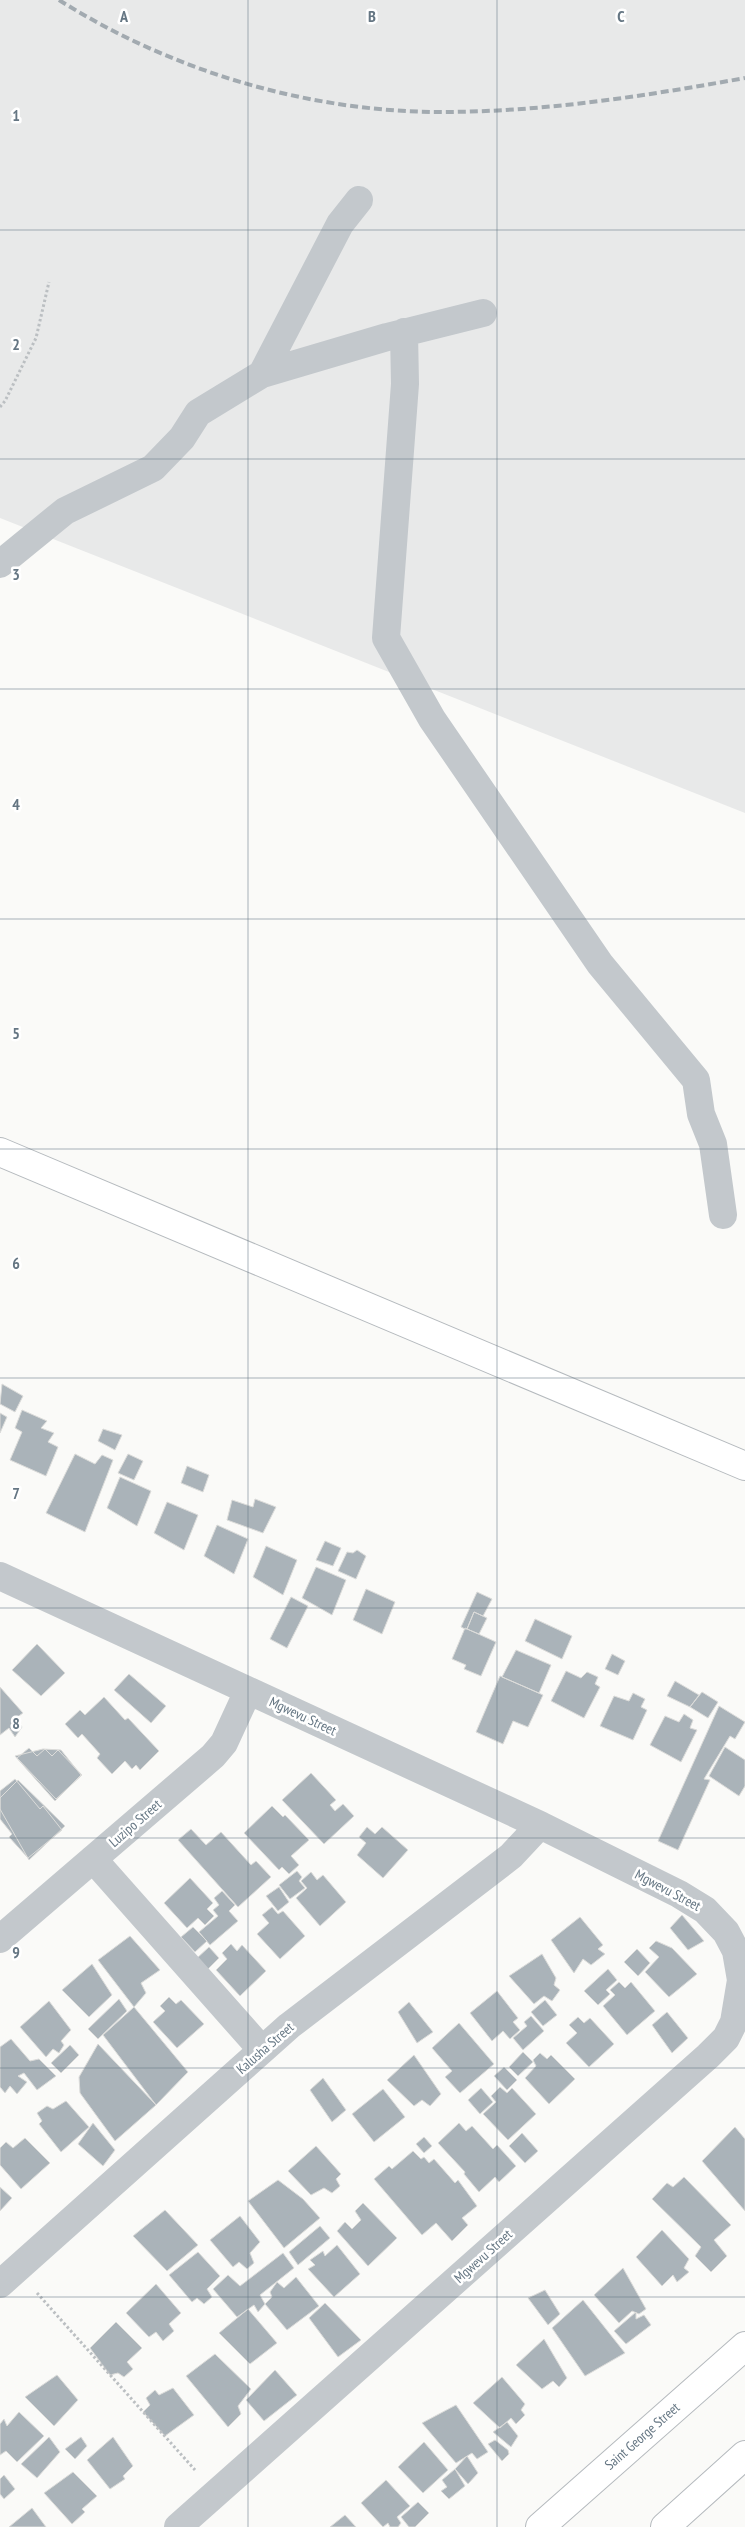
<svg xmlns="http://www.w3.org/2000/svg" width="745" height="2527" font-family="'PT Sans Narrow',sans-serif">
<rect width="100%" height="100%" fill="#fafaf8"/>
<path fill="#e8e9e9" d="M0 0H745V813L0 518Z"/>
<path fill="#aab3b9" stroke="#dcdcda" d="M2 1384 23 1396 15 1412 0 1404Z
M22 1410 47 1421 41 1428 54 1433 48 1442 58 1447 46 1476 10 1460 22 1432 15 1428Z
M0 1413 7 1417 0 1433Z
M103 1429 122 1435 115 1450 98 1441Z
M75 1454 95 1464 102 1455 113 1460 85 1532 46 1513Z
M128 1454 143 1461 134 1480 118 1473Z
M187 1466 209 1475 203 1492 181 1483Z
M120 1477 151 1491 137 1526 107 1508Z
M255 1499 276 1507 263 1533 227 1520 232 1500 253 1507Z
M167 1502 198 1515 184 1550 154 1533Z
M217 1525 248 1539 234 1574 204 1556Z
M325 1541 341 1548 333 1566 316 1560Z
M266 1546 297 1560 283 1595 253 1577Z
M357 1550 366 1556 356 1579 338 1571 347 1552 353 1553Z
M316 1567 346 1580 332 1615 302 1598Z
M366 1589 395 1602 382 1634 353 1620Z
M477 1592 492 1599 483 1616 474 1612 467 1629H465L461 1627Z
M291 1597 308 1606 287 1648 270 1639Z
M474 1612 487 1618 479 1634 467 1629Z
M535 1619 572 1636 562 1659 525 1641Z
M465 1628 496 1642 481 1676 464 1669 466 1665 452 1659Z
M37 1644 65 1673 41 1696 12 1670Z
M516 1650 551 1665 539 1693 502 1677Z
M612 1654 625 1661 618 1675 605 1669Z
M566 1671 581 1678 587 1672 598 1677 595 1684 600 1687 584 1718 551 1701Z
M129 1674 166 1706 151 1723 114 1690Z
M500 1676 543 1695 528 1727 513 1721 503 1744 476 1732Z
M675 1681 699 1695 690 1707 667 1696Z
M0 1687 23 1713 16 1718 22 1727 15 1737 9 1728 0 1735Z
M702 1692 718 1702 708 1718 690 1707Z
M633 1693 645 1699 641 1707 647 1710 633 1740 600 1726 614 1696 629 1701Z
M104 1697 125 1720 128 1718 159 1751 140 1770 136 1765 132 1769 125 1761 112 1774 97 1758 100 1754 82 1734 78 1738 65 1724 80 1710 85 1715Z
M719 1706 745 1722 735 1739 730 1736 704 1779 710 1780 678 1850 658 1841Z
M684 1714 693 1720 690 1728 697 1730 681 1762 650 1745 665 1716 679 1722Z
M725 1747 745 1760V1786L739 1796 709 1776Z
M29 1748 37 1756 45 1749 52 1756 58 1750 82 1775 56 1799 17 1758Z
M43 1749 61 1750 81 1775 55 1801 15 1756Z
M311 1773 336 1800 330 1805 335 1811 343 1804 354 1816 324 1844 282 1800Z
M15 1779 40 1809 43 1806 62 1830 28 1858 9 1837 12 1834 0 1819V1791Z
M18 1780 65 1826 29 1860 0 1809V1798Z
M272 1806 283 1817 285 1815 309 1840 291 1856 299 1865 289 1874 282 1867 279 1870 244 1833Z
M367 1827 375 1834 382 1827 408 1850 383 1878 357 1855 366 1843 359 1837Z
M191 1829 206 1845 221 1832 251 1865 256 1861 271 1877 238 1907 178 1840Z
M297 1871 302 1877 299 1881 305 1888 290 1899 279 1885Z
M311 1872 317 1880 323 1875 346 1902 320 1926 296 1898 307 1888 301 1881Z
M190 1878 213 1903 207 1909 214 1916 205 1925 198 1918 187 1928 164 1903Z
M279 1887 289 1902 278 1911 266 1896Z
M222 1891 235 1905 229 1911 238 1921 210 1945 199 1932 218 1916 213 1910 219 1905 214 1898Z
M272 1907 278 1914 283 1911 305 1936 280 1959 257 1934 269 1923 262 1915Z
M682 1915 704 1941 688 1950 670 1928Z
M580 1917 603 1945 598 1949 605 1954 591 1965 583 1959 574 1973 551 1940Z
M193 1927 207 1941 195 1952 181 1937Z
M130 1936 160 1970 141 1983 146 1993 134 2007 98 1960Z
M656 1941 672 1948 697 1974 669 1997 645 1972 659 1957 649 1948Z
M231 1944 237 1951 242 1945 266 1971 240 1996 216 1970 227 1959 222 1953Z
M209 1947 219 1958 207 1970 196 1959Z
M637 1949 650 1963 638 1976 624 1962Z
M542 1954 556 1978 554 1985 560 1990 552 2001 544 1996 534 2004 509 1976Z
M92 1964 112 1995 89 2017 62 1990Z
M608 1969 617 1980 606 1990 610 1994 598 2005 584 1991Z
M619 1982 625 1988 631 1982 655 2011 627 2035 603 2006 615 1995 610 1990Z
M497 1991 518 2018 513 2022 520 2030 510 2039 503 2031 492 2041 470 2013Z
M169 1997 176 2004 181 2000 204 2024 177 2048 153 2022 165 2011 160 2006Z
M119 1999 127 2011 98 2039 88 2029Z
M545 2000 557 2015 543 2026 531 2012Z
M49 2001 71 2030 61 2041 64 2045 59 2053 53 2049 46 2057 20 2027Z
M409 2002 433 2032 417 2043 398 2012Z
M134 2007 188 2072 156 2105 103 2035Z
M667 2012 688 2038 672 2053 652 2025Z
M531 2016 544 2031 523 2050 513 2038 527 2026 524 2022Z
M578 2017 584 2023 590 2018 614 2044 589 2067 566 2043 577 2033 569 2025Z
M459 2023 494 2064 460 2093 445 2077 452 2071 432 2048Z
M11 2039 30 2061 39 2059 56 2076 37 2090 24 2073 18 2076 27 2082 17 2094 10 2086 5 2093 0 2087V2047Z
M98 2044 156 2105 115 2141 80 2093 79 2077Z
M70 2045 79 2055 61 2073 51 2063Z
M523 2052 533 2062 518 2076 509 2067Z
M540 2053 547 2059 551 2055 575 2079 549 2104 525 2078 536 2066 533 2060Z
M414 2055 441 2094 430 2106 422 2100 414 2106 387 2080Z
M504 2067 517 2080 507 2090 494 2076Z
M323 2078 346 2110 332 2122 310 2090Z
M500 2087 507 2093 512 2088 536 2114 508 2140 483 2114 496 2102 491 2096Z
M481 2088 493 2102 480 2114 468 2100Z
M383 2089 405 2117 374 2142 352 2114Z
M66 2101 89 2127 61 2152 39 2124 42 2121 37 2113 47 2106 53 2109Z
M93 2123 115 2150 103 2166 78 2144Z
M459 2123 466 2131 472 2126 493 2149 497 2145 516 2166 499 2182 495 2177 479 2192 464 2174 465 2172 438 2143Z
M735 2127 745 2139V2211L702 2161Z
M522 2133 538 2151 525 2163 509 2146Z
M424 2137 432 2146 424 2153 416 2144Z
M25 2138 50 2163 21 2189 0 2165V2148L6 2142 13 2148Z
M316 2146 341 2174 336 2179 340 2186 332 2193 324 2188 311 2195 288 2171Z
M413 2151 421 2159 424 2157 429 2163 434 2159 455 2183 458 2180 477 2206 462 2218 468 2225 452 2241 436 2223 422 2235 374 2179 389 2166 392 2169Z
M684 2177 731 2225 714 2240 727 2256 711 2272 695 2256 701 2247 652 2199 667 2183 673 2187Z
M278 2180 303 2199 320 2218 284 2248 248 2201Z
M0 2187 12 2198 0 2211Z
M363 2203 397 2238 368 2266 337 2231 345 2222 352 2229 361 2220 355 2211Z
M165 2210 198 2245 167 2271 133 2236Z
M240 2216 260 2242 250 2253 254 2263 247 2269 239 2262 233 2267 210 2240Z
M320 2226 330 2238 298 2265 289 2252Z
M662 2230 689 2259 684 2268 689 2272 677 2282 673 2275 662 2286 636 2257Z
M337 2245 360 2274 334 2297 308 2269 315 2265 310 2260 323 2251 325 2256Z
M198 2252 220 2276 207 2289 212 2297 204 2304 197 2298 192 2302 169 2275Z
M283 2253 294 2268 260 2295 265 2304 258 2312 254 2305 237 2317 213 2289 228 2275 240 2286Z
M623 2268 646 2309 639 2314 632 2311 619 2323 594 2295Z
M296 2277 319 2306 287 2330 265 2304 272 2297 270 2292 277 2282 284 2288Z
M156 2284 181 2313 169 2324 174 2331 163 2341 156 2332 149 2337 126 2313Z
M545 2290 560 2314 548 2325 528 2298Z
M583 2300 625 2353 585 2376 552 2328Z
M325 2303 361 2340 338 2357 309 2318Z
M248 2309 277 2343 250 2364 219 2333Z
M636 2312V2319L644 2315 651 2325 626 2344 614 2331Z
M116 2322 142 2348 127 2362 133 2369 124 2377 118 2373 110 2375 90 2348Z
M544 2339 567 2378 559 2387 553 2381 542 2389 516 2365Z
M215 2354 251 2389 238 2406 241 2414 228 2427 186 2376Z
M275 2370 297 2395 264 2421 246 2400Z
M57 2375 78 2400 54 2426 25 2397Z
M502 2377 525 2404 521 2410 525 2415 516 2424 511 2418 500 2428 473 2403Z
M173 2388 194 2415 165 2436 143 2412 150 2405 146 2398 155 2390 159 2395Z
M456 2405 488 2452 477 2459 472 2453 456 2463 422 2423Z
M19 2412 44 2436 17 2462 6 2451 0 2455V2424L4 2419 7 2426Z
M507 2422 518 2436 511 2447 493 2432Z
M49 2437 60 2452 37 2478 21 2464Z
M81 2437 87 2446 75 2459 65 2449Z
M113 2437 133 2466 123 2476 125 2479 110 2489 87 2460Z
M495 2440 508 2450 509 2454 502 2461 488 2444Z
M424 2442 448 2470 423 2493 398 2467Z
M467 2456 478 2473 468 2484 455 2469Z
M455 2469 465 2486 449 2499 441 2491 447 2487 442 2480Z
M73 2472 97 2496 82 2509 85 2512 72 2524 44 2493Z
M4 2475 15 2489 4 2499 0 2494V2479Z
M386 2480 410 2506 397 2517 401 2523 398 2527H390L388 2523 383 2527 361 2503Z
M418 2502 429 2513 415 2527H409L401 2517Z
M32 2508 46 2527H9Z
M345 2515 356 2527H330Z"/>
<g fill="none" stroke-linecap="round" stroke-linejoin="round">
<g stroke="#b5babe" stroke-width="30">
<path id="major" d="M0 1152 745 1466
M540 2527 745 2346
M665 2527 745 2455"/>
</g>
<path stroke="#bbbfc2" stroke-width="3" stroke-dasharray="2.5 2.5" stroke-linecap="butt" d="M0 407 5 401 36 338 49 282
M37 2293 195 2470"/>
<path stroke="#c3c8cc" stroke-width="28" d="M404 332 405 384 386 638 432 719 600 964 696 1080 701 1114 713 1144 723 1215
M262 374 387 337 483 313
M0 564 65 511 153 468 182 438 198 413 262 374 340 224 359 200
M0 1576 540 1825 679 1894 705 1910 726 1932 736 1951 741 1980 734 2022 726 2038 708 2056 178 2527
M93 1859 262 2050
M0 1939 213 1756 224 1743 248 1691
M0 2284 289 2026 511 1856 540 1825"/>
<use href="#major" stroke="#fff" stroke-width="28"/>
<path stroke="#a2aab0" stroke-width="4" stroke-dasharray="8 4" stroke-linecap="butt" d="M59 0C172 71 308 112 442 112 543 112 645 96 745 78"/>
</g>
<path fill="none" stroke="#657683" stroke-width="1" stroke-opacity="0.55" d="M248 0V2527M497 0V2527M0 230H745M0 459H745M0 689H745M0 919H745M0 1149H745M0 1378H745M0 1608H745M0 1838H745M0 2068H745M0 2297H745"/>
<g text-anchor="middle" stroke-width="5" stroke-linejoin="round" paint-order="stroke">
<g font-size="14" fill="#657683" stroke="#fff">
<text transform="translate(303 1716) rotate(25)" y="5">Mgwevu Street</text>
<text transform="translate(135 1823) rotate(-41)" y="5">Luzipo Street</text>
<text transform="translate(668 1890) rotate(28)" y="5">Mgwevu Street</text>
<text transform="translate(265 2048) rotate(-41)" y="5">Kalusha Street</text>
<text transform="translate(483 2256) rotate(-42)" y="5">Mgwevu Street</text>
<text transform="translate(642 2436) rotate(-41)" y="5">Saint George Street</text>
</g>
</g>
<g font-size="16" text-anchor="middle" font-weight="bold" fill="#657683" stroke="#fff" stroke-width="5" stroke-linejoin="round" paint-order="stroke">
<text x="124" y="22">A</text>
<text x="372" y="22">B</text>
<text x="621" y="22">C</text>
<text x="16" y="121">1</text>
<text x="16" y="350">2</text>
<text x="16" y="580">3</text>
<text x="16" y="810">4</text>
<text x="16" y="1039">5</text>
<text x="16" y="1269">6</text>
<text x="16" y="1499">7</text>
<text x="16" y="1729">8</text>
<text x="16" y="1958">9</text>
</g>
</svg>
